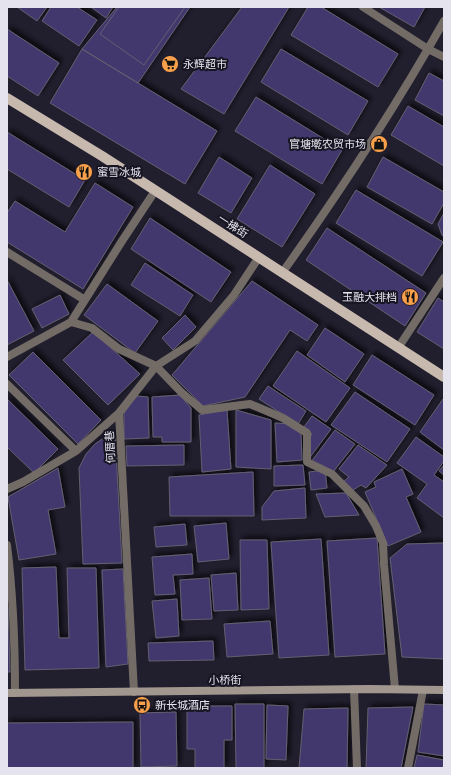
<svg xmlns="http://www.w3.org/2000/svg" width="451" height="775" font-family="Quicksand,'Noto Sans SC',sans-serif">
<defs>
<filter id="shadow"><feDropShadow dx="3.5" dy="-3.5" stdDeviation="2" flood-color="#0009"/></filter>
</defs>
<rect width="100%" height="100%" fill="#211e2d"/>
<path fill="#43376d" stroke="#636071" filter="url(#shadow)" d="M17 7H47L37 21Z
M51 7H77L97 20 79 46 42 21Z
M91 7H113L106 18Z
M117 7H190L138 83 82 49Z
M119 7H185L144 65 100 34Z
M242 7H289L224 114 181 89Z
M308 7H321L398 54 378 87 291 35Z
M379 7H425L414 27Z
M7 29 59 63 38 96 7 76Z
M82 49 217 131 185 184 50 103Z
M281 49 368 101 348 135 261 82Z
M429 73 444 81V116L415 100Z
M256 97 342 150 322 184 235 131Z
M408 106 444 127V166L391 135Z
M7 132 85 180 69 207 7 169Z
M219 157 252 178 231 213 198 193Z
M383 157 444 192V203L432 224 367 187Z
M270 165 315 194 282 247 237 219Z
M95 183 133 207 83 289 7 242V213L15 201 65 232Z
M356 190 443 242 422 276 336 223Z
M444 213V237L442 235 438 224Z
M150 218 231 272 211 302 131 249Z
M327 228 426 293 405 326 306 260Z
M145 263 193 295 180 316 131 285Z
M7 280 34 331 7 345Z
M252 281 318 325 307 341 290 330 245 397 203 406 172 375Z
M107 284 158 321 135 353 84 315Z
M60 295 69 314 42 328 32 309Z
M438 298 444 302V349L417 332Z
M185 315 196 327 173 350 162 338Z
M325 328 364 354 345 382 307 355Z
M93 332 140 374 108 405 63 360Z
M297 351 350 388 326 422 273 386Z
M33 352 101 420 78 444 9 375Z
M372 355 434 395 415 425 353 385Z
M268 386 306 411 298 424 259 399Z
M355 392 410 429 387 462 331 425Z
M180 395 191 408V442H162V437H153L152 397Z
M136 396 148 397 149 438 124 439V413Z
M7 399 58 449 34 473 7 447Z
M443 399 444 400V450L420 432Z
M227 410 231 469 202 472 199 415Z
M236 410 271 420V469L236 467Z
M312 416 331 429 308 460V441L312 434 304 427Z
M275 423 292 424 301 433 302 460 277 462Z
M335 430 355 444 333 472 311 462Z
M115 433 122 563 83 564 79 468 86 454 95 444 105 437Z
M416 437 444 457V461L434 475 444 482V518L417 498 427 484 397 463Z
M184 445V465L127 466 126 446Z
M358 445 387 465 366 488 361 485 353 490 343 482 349 477 339 469Z
M303 465 305 485 274 486V466Z
M444 465V475L439 471Z
M58 468 65 507 48 510 56 554 19 560 8 497Z
M402 469 413 494 406 497 421 532 388 546 365 492 376 487 374 482Z
M325 470 327 488 311 490 309 472Z
M253 472 254 516H170L169 477Z
M305 488 306 518 262 520V507L274 491Z
M346 493 359 515 325 517 316 494Z
M226 523 229 559 198 562 194 526Z
M185 524 187 545 156 547 154 527Z
M377 538 385 654 335 657 327 541Z
M321 539 329 655 279 658 271 542Z
M240 540H267L269 609 241 610Z
M444 543V659L402 657 390 558 407 544Z
M192 554 193 574 173 575 175 594 155 595 152 557Z
M56 567 59 638H69L67 568H96L99 668 25 670 22 568Z
M123 569 128 664 106 667 102 570Z
M236 573 238 610 214 611 211 575Z
M209 578 212 619 182 620 180 580Z
M177 599 179 636 156 638 152 601Z
M7 607H8L10 672H7Z
M270 621 273 654 227 657 224 624Z
M213 641 214 660 149 661 148 643Z
M235 704H264V768H236Z
M424 704 444 705V756L418 752Z
M267 705 288 706 286 760 266 759Z
M187 706H232V740H224V768H195V749H187Z
M413 707 401 768H366L368 708Z
M348 708 347 768H299L304 709Z
M176 712 177 766 141 767 140 713Z
M133 722V768H7V723Z
M417 755 444 760 443 768H414Z"/>
<g fill="none" stroke-linecap="round" stroke-linejoin="round">
<path stroke="#736c66" stroke-width="8" d="M363 7 428 49 444 57
M7 252 85 300
M282 273C340 192 395 108 444 21
M71 322 92 328 119 349 156 366 181 392 202 410 250 404 283 418 307 433V462L332 474 364 506 376 526 383 543 384 565 395 689
M398 348 444 278
M7 357 71 322 122 241 155 191
M7 384 76 451
M7 489 23 482 76 451 119 413
M7 545C13 594 15 643 15 693
M354 689 357 768
M134 692 119 413 156 366 195 341 234 295 259 257
M408 768 423 690"/>
<path stroke="#a2978e" stroke-width="8" d="M7 693 370 689 444 690"/>
<path stroke="#c7b9ad" stroke-width="10" d="M7 98 102 156 444 377"/>
</g>
<defs>
<g id="supermarket-disc" transform="scale(0.9)"><circle r="9.5" fill="#f9a04c" stroke="#181523"/><path d="M-6-5.5h2.5l.6 2H6L4.5 2H-2.5L-4.4-4H-6ZM-1.5 3.2a1.3 1.3 0 1 0 .1 0ZM3 3.2a1.3 1.3 0 1 0 .1 0Z" fill="#111"/></g>
<g id="shop-disc" transform="scale(0.9)"><circle r="9.5" fill="#f9a04c" stroke="#181523"/><path d="M-5-2.5h2.3a2.7 3.5 0 0 1 5.4 0H5L5.5 6h-11ZM-1.5-2.5h3a1.5 2.3 0 0 0-3 0Z" fill="#111"/></g>
<g id="restaurant-disc" transform="scale(0.9)"><circle r="9.5" fill="#f9a04c" stroke="#181523"/><path d="M-5-6h1v4h1v-4h1v4h1v-4h1v5L-1.5 .5V6h-2V.5L-5-1ZM5-6V6H3V1.5H1.5Q1.5-4 5-6Z" fill="#111"/></g>
<g id="bus-disc" transform="scale(0.9)"><circle r="9.5" fill="#f9a04c" stroke="#181523"/><path d="M-5-6H5V4H4V6H2V4H-2V6H-4V4H-5ZM-3.5-4V0h7V-4ZM-3.5 1.2v1.5H-2V1.2ZM2 1.2v1.5H3.5V1.2Z" fill="#111"/></g>
</defs>
<g fill-rule="evenodd">
<use href="#supermarket-disc" x="170" y="64"/>
<use href="#shop-disc" x="379" y="144"/>
<use href="#restaurant-disc" x="84" y="172"/>
<use href="#restaurant-disc" x="410" y="297"/>
<use href="#bus-disc" x="142" y="705"/>
</g>
<g text-anchor="middle" stroke-width="4" stroke-linejoin="round" paint-order="stroke">
<g font-size="11" fill="#e5e4ee" stroke="#181523" text-anchor="start">
<text x="183" y="68">永辉超市</text>
<text x="366" y="148" text-anchor="end">官塘墘农贸市场</text>
<text x="97" y="176">蜜雪冰城</text>
<text x="397" y="301" text-anchor="end">玉融大排档</text>
<text x="155" y="709">新长城酒店</text>
</g>
<g font-size="11" fill="#e5e4ee" stroke="#181523">
<text transform="translate(233 226) rotate(33)" y="4">一拂街</text>
<text transform="translate(110 447) rotate(-93)" y="4">何厝巷</text>
<text transform="translate(225 680) rotate(-1)" y="4">小桥街</text>
</g>
</g>
<rect width="451" height="775" fill="none" stroke="#e5e4ee" stroke-width="16"/>
</svg>
